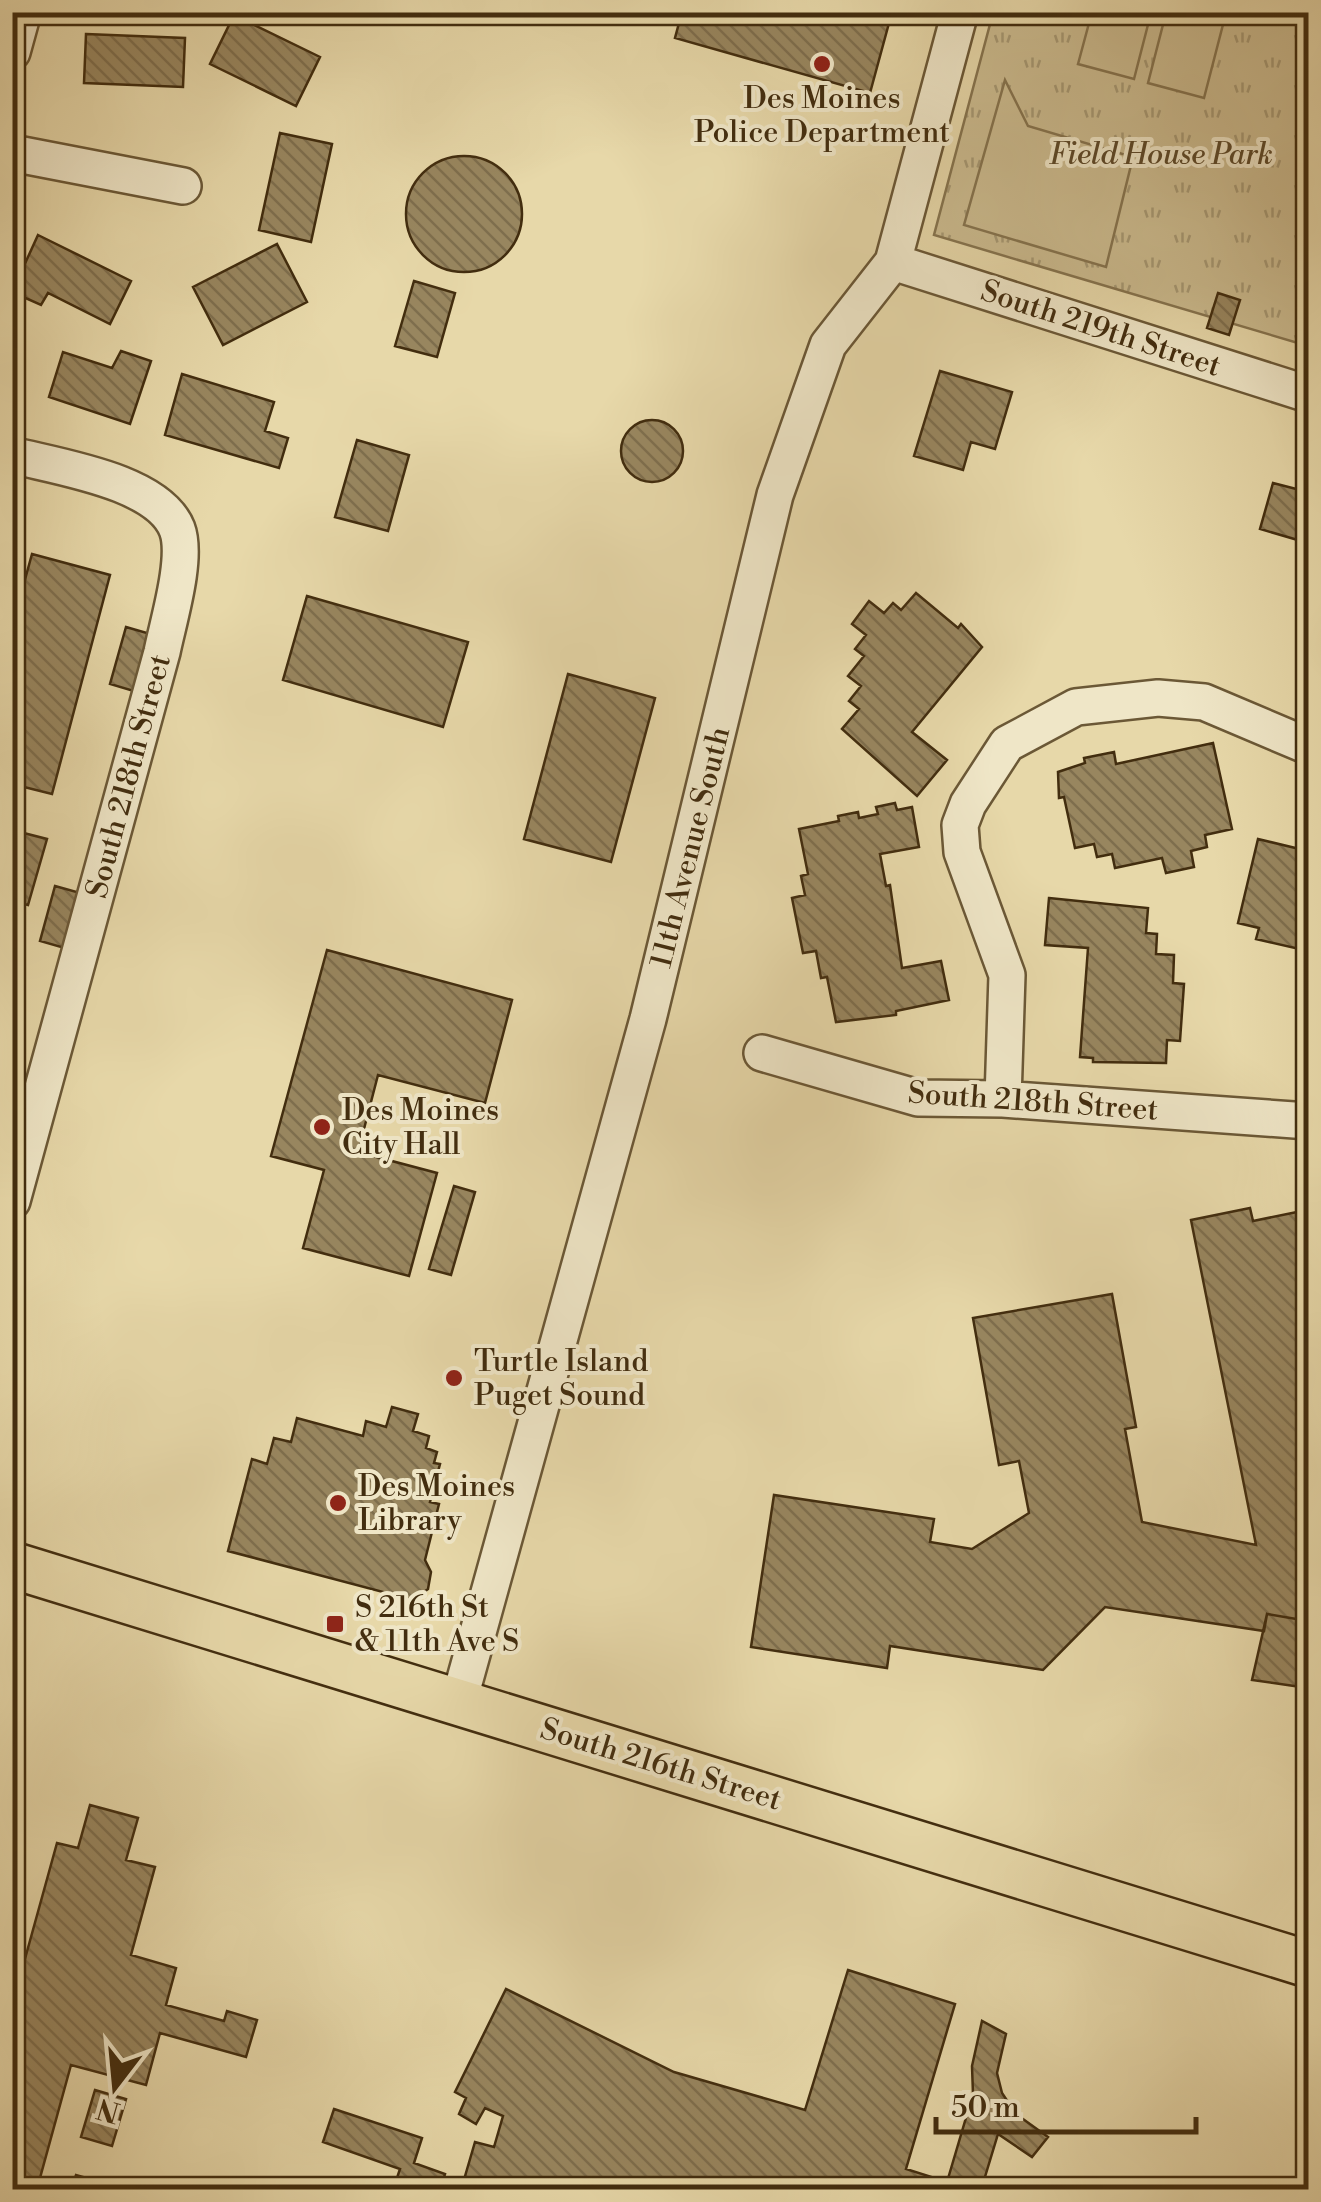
<svg xmlns="http://www.w3.org/2000/svg" width="1321" height="2202" font-family="'Libre Bodoni',serif">
<defs>
<pattern id="park-tufts" width="24" height="20" patternUnits="userSpaceOnUse" patternTransform="scale(2.5)"><rect width="24" height="20" fill="#cbbb8f"/><path d="M3 7l-1-3M5 7V3M7 7l1-3M15 17l-1-3M17 17v-4M19 17l1-3" fill="none" stroke="#a69873"/></pattern>
<pattern id="building-back-hatch" width="6" height="6" patternUnits="userSpaceOnUse" patternTransform="scale(2.5)"><rect width="6" height="6" fill="#98865f"/><path d="M-1 5l2 2M0 0l6 6M5-1l2 2" fill="none" stroke="#7e6e4d"/></pattern>
</defs>
<rect width="100%" height="100%" fill="#e7d8a9"/>
<filter id="stains"><feTurbulence type="fractalNoise" baseFrequency=".002" numOctaves="4"/><feColorMatrix values="0 0 0 0 .2 0 0 0 0 .09 0 0 0 0 .02 0 0 0 .5 -.17"/></filter>
<radialGradient id="worn" r=".72"><stop offset=".6" stop-color="#630" stop-opacity="0"/><stop offset="1" stop-color="#630" stop-opacity=".3"/></radialGradient>
<path fill="url(#park-tufts)" stroke="#86744f" stroke-width="2.5" d="M993 13H1308V346L934 235Z"/>
<path fill="#cbbb8f" stroke="#86744f" stroke-width="2.5" d="M1092 12 1151 13 1134 79 1078 64Z
M1166 13H1226L1204 98 1148 83Z
M1005 80 1028 126 1133 157 1106 267 964 225Z"/>
<path fill="url(#building-back-hatch)" stroke="#422d0f" stroke-width="2.5" d="M682 12H892L870 93 675 38Z
M234 15 320 57 296 106 210 64Z
M86 34 185 38 183 87 84 83Z
M280 133 332 144 311 242 259 230Z
M406 214a58 58 0 1 1 116 0a58 58 0 1 1-116 0Z
M38 235 131 281 110 324 48 293 41 305 12 292Z
M277 244 307 302 223 345 193 287Z
M414 281 455 293 437 357 395 346Z
M1218 293 1240 300 1229 335 1207 328Z
M121 351 151 361 130 424 49 397 63 352 112 368Z
M940 371 1012 392 995 449 971 442 963 470 914 456Z
M182 374 274 402 265 431 288 438 279 468 165 435Z
M621 451a31 31 0 1 1 62 0a31 31 0 1 1-62 0Z
M357 440 409 455 388 531 335 517Z
M1273 483 1308 492V543L1260 529Z
M32 554 110 575 52 794 12 784V627Z
M916 593 958 628 961 624 982 647 912 732 947 760 917 796 842 729 859 709 849 701 861 686 848 676 864 656 855 649 866 635 852 624 869 601 884 613 893 603 901 610Z
M307 596 468 642 443 727 283 680Z
M126 627 154 635 137 692 110 684Z
M568 674 655 698 611 862 524 839Z
M1213 743 1232 829 1205 835 1207 847 1191 851 1194 867 1166 873 1162 858 1115 868 1112 854 1097 857 1094 844 1075 848 1064 797 1059 798 1058 772 1085 763 1084 758 1114 752 1116 764Z
M895 803 897 810 912 807 919 847 880 854 886 886 890 885 902 968 941 961 949 1000 896 1011V1015L836 1022 827 977 821 978 816 951 803 953 792 898 805 895 801 876 808 874 799 829 839 821 838 816 858 812 859 818 878 814 876 807Z
M12 830 47 839 28 905 12 901Z
M1258 839 1308 851V951L1256 939 1259 928 1238 923Z
M55 886 84 894 68 949 40 941Z
M1049 898 1148 908 1146 933 1157 934 1156 954 1174 955 1173 983 1184 984 1180 1041 1167 1040 1166 1063 1093 1062V1058L1080 1057 1088 948 1045 945Z
M327 950 512 1000 485 1103 378 1075 358 1152 437 1173 409 1276 303 1248 324 1170 271 1156Z
M454 1186 475 1192 451 1275 429 1269Z
M1250 1208 1253 1221 1297 1212 1308 1268V1621L1267 1614 1264 1631 1105 1607 1043 1670 890 1646 887 1668 751 1647 774 1495 934 1519 930 1542 972 1549 1029 1513 1019 1461 999 1465 973 1318 1112 1294 1136 1427 1125 1429 1142 1522 1256 1545 1191 1220Z
M392 1407 418 1414 413 1431 429 1436 426 1448 437 1452 434 1463 440 1464 430 1502 439 1504 425 1560 431 1572 428 1589 413 1600 228 1551 252 1459 267 1464 274 1438 291 1442 297 1418 363 1436 366 1421 386 1427Z
M1267 1614 1308 1621V1688L1252 1680Z
M90 1805 138 1818 126 1860 155 1867 131 1955 176 1968 166 2005 224 2021 227 2011 257 2020 246 2057 160 2033 146 2085 71 2065 40 2178 72 2187 76 2175 129 2190H12V1963L23 1966 57 1843 78 1848Z
M848 1970 955 2004 906 2169 947 2182 973 2094 972 2066 982 2021 1006 2034 997 2073 1002 2093 1016 2114 1048 2137 1032 2157 998 2134 981 2190H461L475 2142 494 2147 503 2116 485 2108 476 2124 459 2114 466 2098 455 2092 506 1989 674 2072 805 2110Z
M95 2090 126 2099 112 2146 81 2137Z
M334 2109 422 2138 414 2163 445 2174 440 2190H393L400 2169 323 2142Z"/>
<g fill="none" stroke-linecap="round" stroke-linejoin="round">
<g stroke="#6b5836" stroke-width="40">
<path id="minor" d="M12 52 23 12
M12 153 183 186
M893 262 1308 394
M12 455C58 467 158 481 177 529 188 558 168 622 162 652L12 1201
M762 1053 918 1098 1003 1099 1308 1121
M1003 1099 1007 975 962 852 960 825 968 804 1007 744 1076 707 1158 698 1204 702 1308 746
M459 1701 648 1019 775 495 828 345 893 262 960 12"/>
</g>
<g stroke="#422d0f" stroke-width="50">
<path id="major" d="M12 1565 1308 1964"/>
</g>
<use href="#minor" stroke="#efe6c7" stroke-width="35"/>
<use href="#major" stroke="#e7d8a9" stroke-width="45"/>
</g>
<g fill="#8f2418" stroke="#efe6c7" stroke-width="4">
<circle cx="822" cy="64" r="10"/>
<circle cx="322" cy="1127" r="10"/>
<circle cx="454" cy="1378" r="10"/>
<circle cx="338" cy="1503" r="10"/>
<rect x="325" y="1614" width="20" height="20" rx="5"/>
</g>
<g text-anchor="middle" stroke-width="8" stroke-linejoin="round" paint-order="stroke">
<g font-size="30" fill="#422d0f" stroke="#efe6c7" text-anchor="start">
<text x="822" y="108" text-anchor="middle">Des Moines<tspan x="822" dy="34">Police Department</tspan></text>
<text x="342" y="1120">Des Moines<tspan x="342" dy="34">City Hall</tspan></text>
<text x="474" y="1371">Turtle Island<tspan x="474" dy="34">Puget Sound</tspan></text>
<text x="358" y="1496">Des Moines<tspan x="358" dy="34">Library</tspan></text>
<text x="355" y="1617">S 216th St<tspan x="355" dy="34">&amp; 11th Ave S</tspan></text>
</g>
<g font-size="30" font-style="italic" fill="#5d4929" stroke="#efe6c7">
<text x="1161" y="164">Field House Park</text>
</g>
<g font-size="30" fill="#422d0f" stroke="#efe6c7">
<text transform="translate(1101 328) rotate(18)" y="10">South 219th Street</text>
<text transform="translate(128 776) rotate(-75)" y="10">South 218th Street</text>
<text transform="translate(690 847) rotate(-76)" y="10">11th Avenue South</text>
<text transform="translate(1033 1101) rotate(4)" y="10">South 218th Street</text>
<text transform="translate(661 1764) rotate(17)" y="10">South 216th Street</text>
</g>
</g>
<rect width="1321" height="2202" fill="none" stroke="#e7d8a9" stroke-width="50"/>
<rect x="15" y="15" width="1291" height="2172" fill="none" stroke="#422d0f" stroke-width="5"/>
<rect x="25" y="25" width="1271" height="2152" fill="none" stroke="#422d0f" stroke-width="2.5"/>
<g transform="translate(115 2087) rotate(196)" stroke="#efe6c7" stroke-width="8" paint-order="stroke">
<path d="M0-8L18 38L0 25L-18 38Z" fill="#422d0f"/>
<text y="-15" font-size="28" font-weight="bold" text-anchor="middle" fill="#422d0f">N</text>
</g>
<path d="M936 2117v15h260v-15" fill="none" stroke="#422d0f" stroke-width="5"/>
<text x="951" y="2117" font-size="30" fill="#422d0f" stroke="#efe6c7" stroke-width="8" paint-order="stroke">50 m</text>
<rect width="100%" height="100%" filter="url(#stains)"/>
<rect width="100%" height="100%" fill="url(#worn)"/>
</svg>
